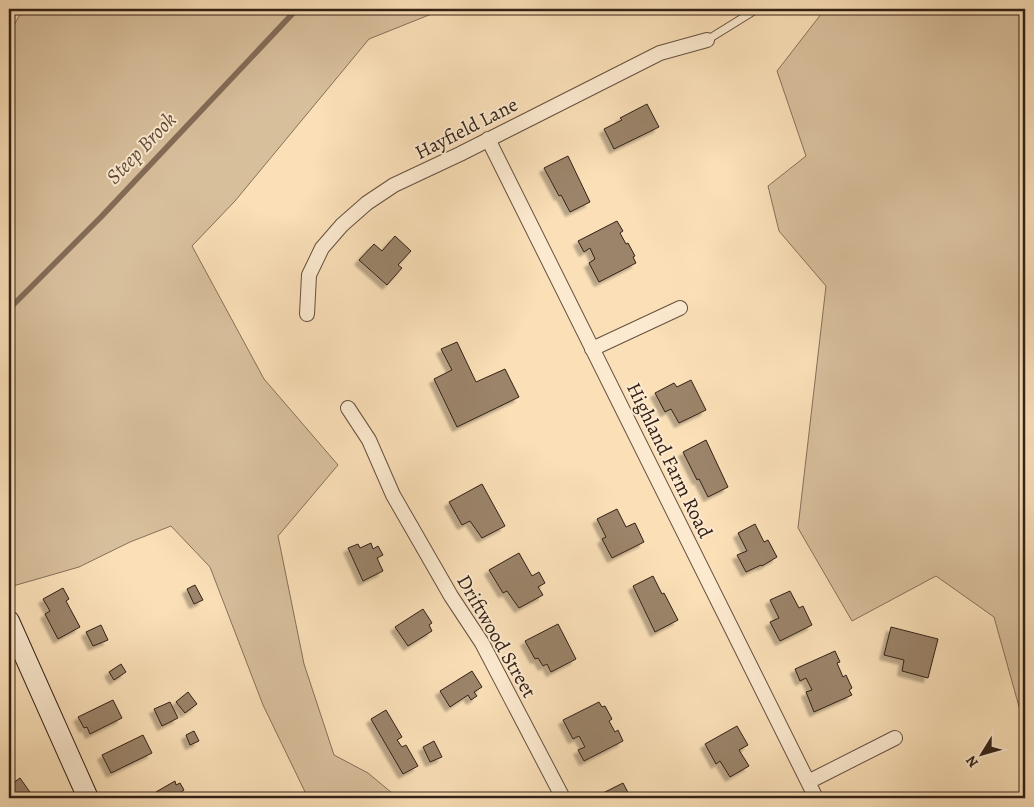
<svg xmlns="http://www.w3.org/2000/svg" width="1034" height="807" font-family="Alegreya,serif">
<defs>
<filter id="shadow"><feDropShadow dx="-4.5" dy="4.5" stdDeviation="1" flood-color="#0004"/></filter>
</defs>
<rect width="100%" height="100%" fill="#fadfb7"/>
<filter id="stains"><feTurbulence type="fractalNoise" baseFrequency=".004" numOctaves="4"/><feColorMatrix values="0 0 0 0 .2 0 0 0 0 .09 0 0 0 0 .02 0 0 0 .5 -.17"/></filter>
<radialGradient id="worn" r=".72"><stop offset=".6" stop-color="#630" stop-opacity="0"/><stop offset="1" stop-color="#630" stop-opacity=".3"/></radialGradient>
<path fill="#d8bf9c" stroke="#86705a" d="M23 9H444L369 39 235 201 192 246 264 379 338 465 278 536 304 664 334 755 368 773 398 798H308L263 705 210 567 171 526 130 542 79 567 13 586 9 574V34Z
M825 9H1025V798L1023 721 994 617 936 576 852 621 798 528 826 286 779 231 768 186 806 156 777 71Z"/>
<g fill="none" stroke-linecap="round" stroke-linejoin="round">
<path stroke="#836c57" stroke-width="5.5" d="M9 309 101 217 297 9"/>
</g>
<path fill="#9b846a" stroke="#342117" filter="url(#shadow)" d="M647 104 659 127 614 149 604 129 622 120 620 118Z
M568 156 590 202 570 212 561 195 559 196 544 168Z
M617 221 623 231 620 233 626 244 628 243 635 256 633 257 636 263 599 282 589 263 595 259 590 248 584 252 578 241Z
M395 236 411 251 398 265 402 268 387 285 359 260 374 244 382 251Z
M457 342 476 382 505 369 519 397 457 427 434 379 452 370 441 349Z
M691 380 706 410 679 423 671 409 665 412 655 393 674 383 677 387Z
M706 440 728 487 708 497 699 479 697 480 683 452Z
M482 484 505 526 482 538 470 521 462 525 449 502Z
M617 509 626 527 635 523 644 542 612 558 602 539 606 537 597 519Z
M755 524 764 542 768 540 777 557 762 566 761 565 746 572 737 555 747 551 738 533Z
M371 543 373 549 378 546 383 555 377 558 383 571 363 581 348 548 358 544 360 548Z
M519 553 532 576 539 572 545 583 538 587 543 595 519 608 507 591 503 593 489 570Z
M653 576 662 594 664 593 678 620 655 632 633 586Z
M195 585 203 600 194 604 187 589Z
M63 588 69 599 66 601 80 627 58 639 45 614 50 611 43 599Z
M790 591 799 608 803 606 812 625 780 641 770 622 779 618 770 600Z
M423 609 432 623 429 625 432 631 408 646 395 627Z
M558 624 576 659 551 672 547 664 543 666 538 658 535 659 525 641Z
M101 625 108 640 93 646 86 632Z
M891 627 938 639 928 678 902 671 904 660 884 655Z
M835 651 840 662 837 663 843 677 846 675 852 688 849 690 852 695 814 712 806 692 812 690 806 678 800 681 795 669Z
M121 664 126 672 114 680 109 672Z
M472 671 482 687 474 692 477 696 471 700 468 695 450 707 440 691Z
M188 692 197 704 185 713 176 702Z
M113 700 122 718 90 734 87 727 84 728 78 717Z
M170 702 178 718 162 726 154 709Z
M599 702 602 707 605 706 612 719 609 721 615 732 618 730 623 741 584 761 578 750 585 747 579 736 573 739 563 720Z
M386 710 402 737 397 740 402 747 406 745 418 766 403 774 371 719Z
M737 726 748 745 739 750 749 766 730 777 720 761 716 764 705 744Z
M194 731 199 741 190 745 186 735Z
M143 735 152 753 111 773 102 755Z
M434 741 442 757 430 762 423 747Z
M20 778 32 795 27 798H9V786Z
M175 781 176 785 180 783 184 790 180 793 183 798H151L158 794 156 792Z
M623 783 631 798H601L599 795Z"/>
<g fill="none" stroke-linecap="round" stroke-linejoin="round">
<g stroke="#66503f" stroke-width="9">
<path id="service" d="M707 40 757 9"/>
</g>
<g stroke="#66503f" stroke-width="16">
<path id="minor" d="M488 139 816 798
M307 314 309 275 322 248 342 225 367 203 394 185 460 154 660 53 707 40
M592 349 680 308
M348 408 369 440 393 495 451 596 482 643 563 798
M808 782 895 738"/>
</g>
<g stroke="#342117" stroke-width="22">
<path id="secondary" d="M9 621 88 798"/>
</g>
<use href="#service" stroke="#fcead0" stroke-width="7"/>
<use href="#minor" stroke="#fcead0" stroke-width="14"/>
<use href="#secondary" stroke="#fcead0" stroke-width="20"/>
</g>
<g text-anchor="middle" stroke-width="4" stroke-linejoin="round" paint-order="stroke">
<g font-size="20" fill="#342117" stroke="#fcead0">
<text transform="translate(466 128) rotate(-27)" y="7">Hayfield Lane</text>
<text transform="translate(670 460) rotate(64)" y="7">Highland Farm Road</text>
<text transform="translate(497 636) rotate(60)" y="7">Driftwood Street</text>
</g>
<g font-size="21" font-style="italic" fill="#624d3c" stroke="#fcead0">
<text transform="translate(141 148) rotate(-46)" y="7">Steep Brook</text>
</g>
</g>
<rect width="1034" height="807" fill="none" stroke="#fadfb7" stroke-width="30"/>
<rect x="10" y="10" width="1014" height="787" fill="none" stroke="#342117" stroke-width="2.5"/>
<rect x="15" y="15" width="1004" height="777" fill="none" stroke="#342117"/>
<g transform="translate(982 754) rotate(233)" stroke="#fcead0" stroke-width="4" paint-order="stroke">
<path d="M0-4L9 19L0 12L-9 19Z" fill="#342117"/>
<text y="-8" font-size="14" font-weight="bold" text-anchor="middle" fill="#342117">N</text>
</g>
<rect width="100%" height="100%" filter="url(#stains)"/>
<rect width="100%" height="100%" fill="url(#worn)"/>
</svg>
